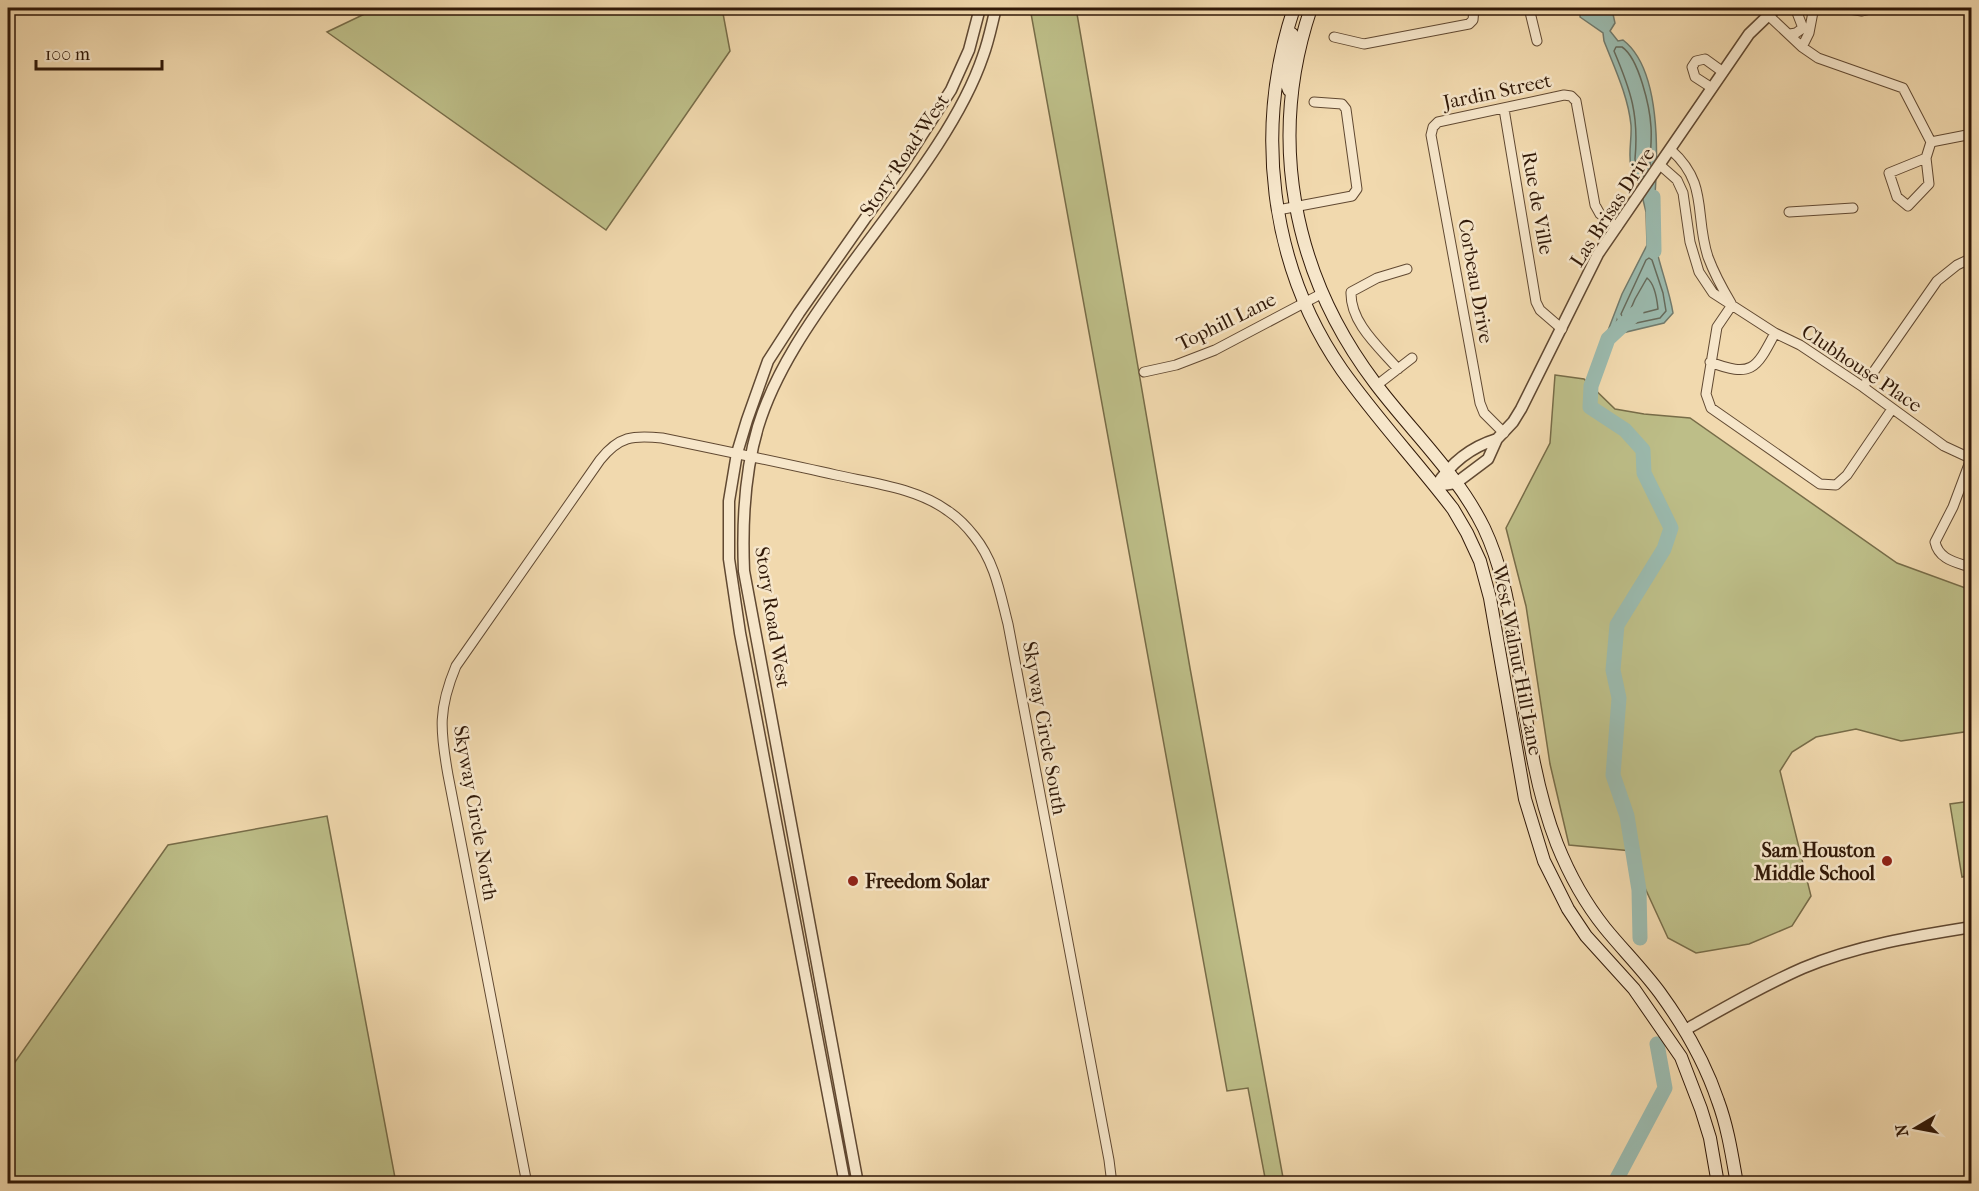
<svg xmlns="http://www.w3.org/2000/svg" width="1979" height="1191" font-family="'IM FELL French Canon',serif">
<rect width="100%" height="100%" fill="#f1d9ae"/>
<filter id="stains"><feTurbulence type="fractalNoise" baseFrequency=".00333" numOctaves="4"/><feColorMatrix values="0 0 0 0 .2 0 0 0 0 .09 0 0 0 0 .02 0 0 0 .5 -.17"/></filter>
<radialGradient id="worn" r=".72"><stop offset=".6" stop-color="#630" stop-opacity="0"/><stop offset="1" stop-color="#630" stop-opacity=".3"/></radialGradient>
<path fill="#bdbe88" stroke="#776c48" stroke-width="1.5" d="M377 8H722L730 51 606 230 327 32Z
M1030 8H1076L1190 668 1284 1183H1266L1248 1088 1227 1091Z
M1555 375 1584 379 1615 409 1644 414 1690 418 1897 563 1971 590V731L1901 741 1856 729 1816 737 1792 752 1780 771 1811 896 1792 926 1749 944 1696 953 1668 938 1645 888 1632 851 1569 845 1550 764 1526 606 1506 528 1550 443Z
M1971 801V875L1962 877 1950 804Z
M327 816 396 1183H8V1072L168 845Z"/>
<path fill="#9bbaae" stroke="#717a6c" stroke-width="1.5" d="M1581 8H1603L1613 14 1615 23 1610 31 1618 41 1623 40C1661 69 1658 153 1655 196 1655 205 1652 215 1653 224 1654 255 1668 282 1673 313L1664 323 1622 333 1617 320 1606 362 1597 359 1622 294 1647 245 1646 212 1637 175 1631 167C1628 153 1632 139 1631 125 1628 96 1615 69 1604 41L1603 33 1580 17Z"/>
<g fill="none" stroke-linecap="round" stroke-linejoin="round">
<path stroke="#666a5b" stroke-width="1.5" d="M1644 176 1636 165 1635 159C1639 115 1631 91 1614 51L1616 47H1622C1639 58 1650 108 1651 127 1652 140 1650 153 1650 166
M1649 258 1652 260 1663 293 1666 311 1660 318 1627 325 1621 314 1646 260Z
M1647 278C1655 284 1657 299 1658 309L1631 316 1629 313 1635 299Z"/>
<path stroke="#9bbaae" stroke-width="15" d="M1653 197 1654 251
M1636 313 1608 339 1591 386 1590 407 1625 430 1643 450 1644 473 1671 528 1664 549 1617 625 1613 670 1619 698 1613 775 1627 816 1639 890 1640 938
M1614 1184 1665 1088 1657 1044"/>
<g stroke="#614932" stroke-width="11">
<path id="minor" d="M1529 8 1537 41
M1842 8 1862 11 1875 8
M1768 15 1802 47 1818 58 1903 88 1931 142 1926 158
M1790 34 1796 33 1803 28 1796 10
M1334 37 1364 44 1469 24 1473 20 1474 8
M1802 47 1809 33 1813 12 1820 8
M1712 88 1695 77 1692 67 1696 61 1705 59 1723 72
M1504 109 1536 302 1540 310 1562 329
M1931 142 1972 134
M1671 150C1709 184 1694 214 1708 257 1714 273 1722 288 1731 303
M1926 158 1929 184 1908 206 1897 197 1889 173Z
M1660 165 1677 180 1683 193 1690 242 1699 272 1713 293 1775 333 1800 345 1863 387 1944 446 1972 459
M1278 210 1352 196 1357 189 1346 109 1342 104 1314 102
M1789 212 1853 208
M1732 305 1717 327 1706 394 1711 408 1820 484 1836 485 1847 475 1892 409
M1710 362C1752 378 1756 369 1775 333
M1398 369C1380 348 1350 323 1351 292L1377 278 1407 269
M1144 372 1176 365 1215 350 1321 294
M1377 385 1412 358
M1863 387 1937 281 1957 265 1972 258
M1504 433 1484 413 1480 403 1431 135 1433 127 1438 122 1564 95 1571 96 1576 101 1595 205 1600 214 1617 227
M1971 459 1953 507 1935 542C1939 560 1956 562 1972 568
M527 1184 448 775C440 730 438 709 456 666L600 460C619 436 633 435 662 438 720 450 778 462 836 475 872 483 917 488 948 511 957 517 967 527 974 536 995 562 1000 593 1008 624L1109 1160 1112 1184"/>
</g>
<g stroke="#614932" stroke-width="13">
<path id="tertiary" d="M1436 486 1456 483 1488 459 1497 439 1513 422 1521 409 1598 254 1749 34 1776 8
M1436 486C1450 464 1471 447 1497 439
M1685 1030C1724 1008 1762 986 1803 968 1855 946 1915 936 1972 927
M845 1184 740 633 729 559V501L737 453 747 420 768 361 799 313 904 163 951 90 969 50 980 8
M858 1184 744 571C742 522 744 474 758 427 775 371 811 320 845 273 891 209 958 130 983 56 989 40 992 23 996 8"/>
</g>
<g stroke="#311908" stroke-width="14">
<path id="secondary" d="M1294 8C1254 128 1269 265 1342 370 1376 418 1417 462 1453 509L1467 533 1480 561 1490 598 1525 799 1544 861 1568 909 1586 936 1634 989 1681 1057 1701 1109 1710 1138 1718 1184
M1311 8C1267 138 1292 273 1375 383 1411 431 1457 473 1484 528 1501 564 1508 601 1514 640 1525 708 1532 780 1557 844 1569 874 1585 903 1605 928 1623 950 1643 970 1660 993 1684 1026 1705 1062 1718 1101 1728 1128 1732 1156 1737 1184
M1289 90 1285 79 1292 34"/>
</g>
<use href="#minor" stroke="#f6e6ca" stroke-width="9"/>
<use href="#tertiary" stroke="#f6e6ca" stroke-width="10"/>
<use href="#secondary" stroke="#f6e6ca" stroke-width="12"/>
</g>
<g fill="#8f2418" stroke="#f6e6ca" stroke-width="2">
<circle cx="1887" cy="861" r="6"/>
<circle cx="853" cy="881" r="6"/>
</g>
<g text-anchor="middle" stroke-width="5" stroke-linejoin="round" paint-order="stroke">
<g font-size="20" fill="#311908" stroke="#f6e6ca">
<text transform="translate(1497 91) rotate(-12)" y="7">Jardin Street</text>
<text transform="translate(904 155) rotate(-56)" y="7">Story Road West</text>
<text transform="translate(1538 203) rotate(80)" y="7">Rue de Ville</text>
<text transform="translate(1612 207) rotate(-57)" y="7">Las Brisas Drive</text>
<text transform="translate(1476 281) rotate(80)" y="7">Corbeau Drive</text>
<text transform="translate(1226 321) rotate(-26)" y="7">Tophill Lane</text>
<text transform="translate(1862 368) rotate(34)" y="7">Clubhouse Place</text>
<text transform="translate(773 617) rotate(81)" y="7">Story Road West</text>
<text transform="translate(1518 660) rotate(79)" y="7">West Walnut Hill Lane</text>
<text transform="translate(1045 728) rotate(80)" y="7">Skyway Circle South</text>
<text transform="translate(476 813) rotate(80)" y="7">Skyway Circle North</text>
</g>
<g font-size="20" font-weight="bold" fill="#311908" stroke="#f6e6ca" text-anchor="end">
<text x="1875" y="857">Sam Houston<tspan x="1875" dy="23">Middle School</tspan></text>
<text x="865" y="888" text-anchor="start">Freedom Solar</text>
</g>
</g>
<rect width="1979" height="1191" fill="none" stroke="#f1d9ae" stroke-width="30"/>
<rect x="9" y="9" width="1961" height="1173" fill="none" stroke="#311908" stroke-width="3"/>
<rect x="15" y="15" width="1949" height="1161" fill="none" stroke="#311908" stroke-width="1.5"/>
<g transform="translate(1916 1128) rotate(260)" stroke="#f6e6ca" stroke-width="4.5" paint-order="stroke">
<path d="M0-4.5L10 22L0 15L-10 22Z" fill="#311908"/>
<text y="-9" font-size="16" font-weight="bold" text-anchor="middle" fill="#311908">N</text>
</g>
<path d="M36 60v9h126v-9" fill="none" stroke="#311908" stroke-width="3"/>
<text x="45" y="60" font-size="18" fill="#311908" stroke="#f6e6ca" stroke-width="4.5" paint-order="stroke">100 m</text>
<rect width="100%" height="100%" filter="url(#stains)"/>
<rect width="100%" height="100%" fill="url(#worn)"/>
</svg>
